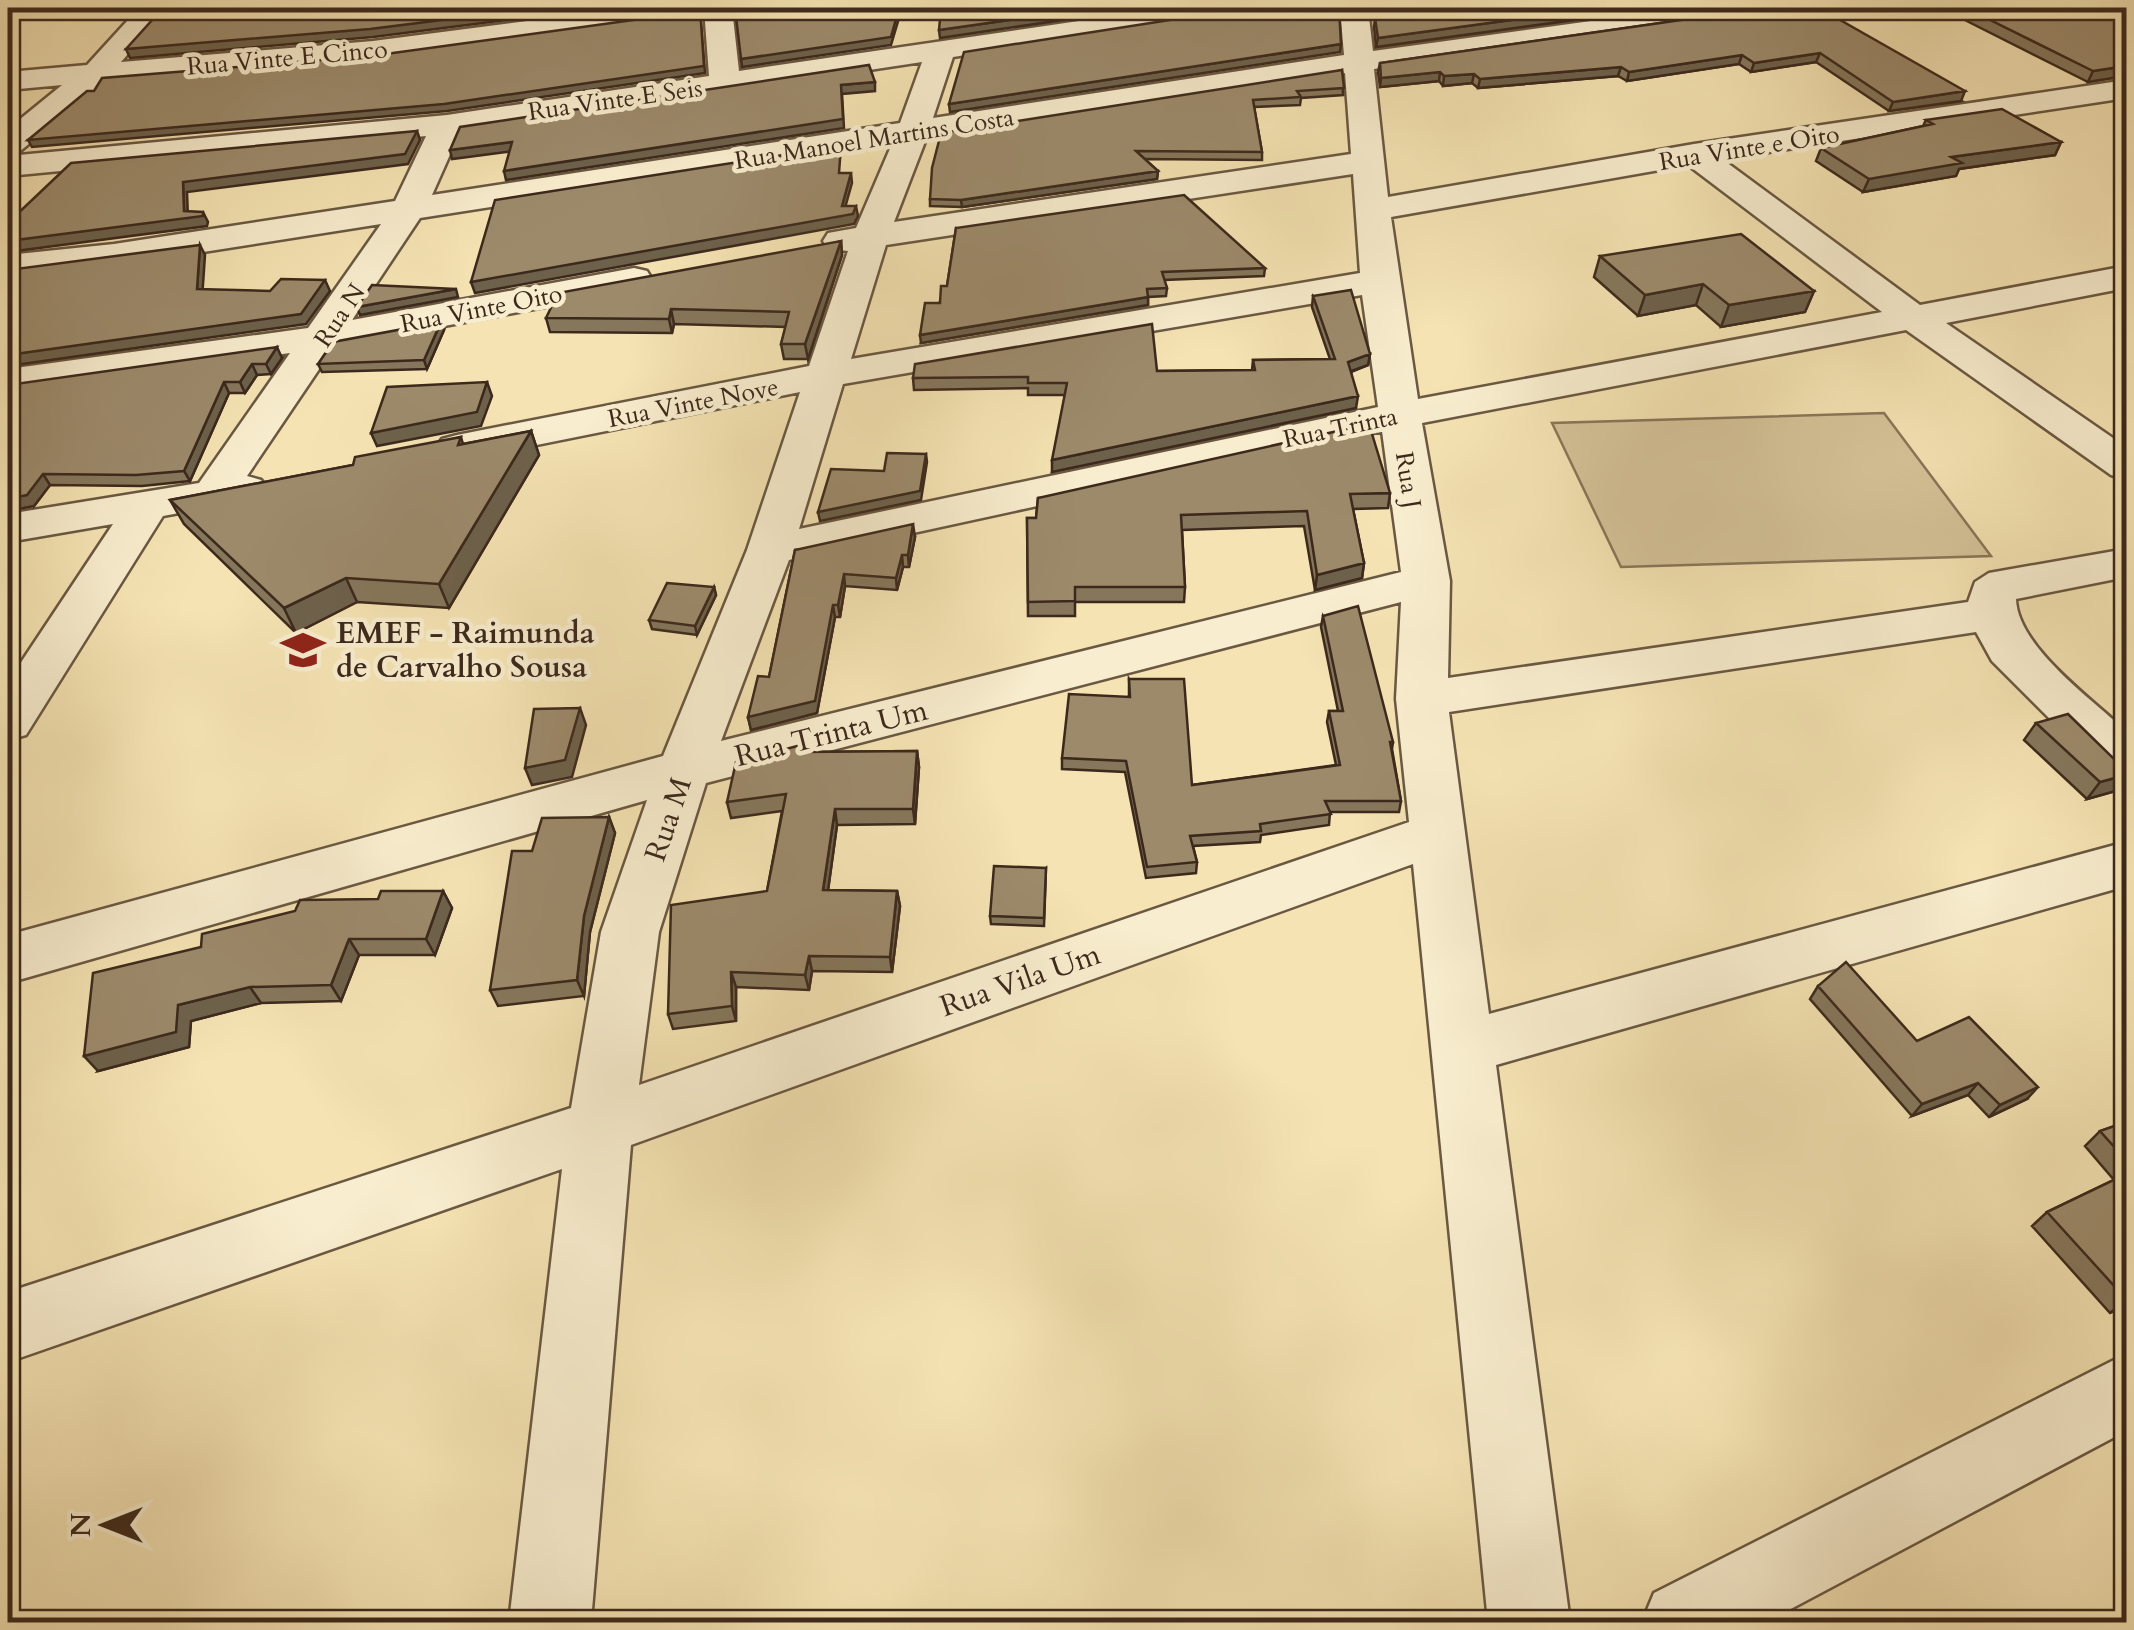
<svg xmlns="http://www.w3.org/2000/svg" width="2134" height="1630" font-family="Cardo,serif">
<rect width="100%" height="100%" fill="#f5e3b3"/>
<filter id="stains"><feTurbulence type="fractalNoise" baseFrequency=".002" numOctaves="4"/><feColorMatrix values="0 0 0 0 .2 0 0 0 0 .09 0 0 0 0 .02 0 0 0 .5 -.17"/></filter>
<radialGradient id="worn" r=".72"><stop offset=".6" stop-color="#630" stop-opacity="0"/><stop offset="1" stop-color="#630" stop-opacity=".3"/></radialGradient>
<path fill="#d6c399" stroke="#89765a" stroke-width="2.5" d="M1884 413 1991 556 1621 567 1552 423Z"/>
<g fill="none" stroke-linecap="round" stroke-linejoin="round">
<g stroke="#6a5842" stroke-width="5">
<path id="minor" d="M8 8H50L36 16 8 18Z
M139 8H168L121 62 373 41 626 8H699L685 16 373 59 104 82 19 152 8 155V129L62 85 8 90V72L87 65Z
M704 8H732L739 71 1167 8H1234L1220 16 953 57 933 118 1344 55 1340 8H1368L1373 51 1685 8H1755L1741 16 1374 69 1388 197 1694 144 2126 80V98L1722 159 1920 305 2126 266V288L1946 323 2126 447V479L2111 475 1906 330 1422 423 1450 581 1448 678 1968 602 1975 582 1989 573 2126 549V577L2016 599C2017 646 2093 700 2126 731V781L2107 776 1992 661 1976 632 1449 712 1489 1014 2126 842V886L1496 1065 1570 1622H1488L1413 864 631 1145 591 1622H509L562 1169 8 1362V1292L571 1108 601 932 647 800 8 983V935L663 756 747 550 800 392 457 461 442 457 436 448 442 439 457 435 809 366 848 251 828 249 823 241 828 233 856 228 892 144 420 218 352 320 634 268 647 271 652 279 647 287 634 290 334 347 247 476 261 480 267 489 261 498 163 516 26 735 8 740V682L113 524 8 542V514L199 483 290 353 8 393V369L308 328 381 224 114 266 8 277V255L114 244 395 201 426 136 8 176V156L447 115 709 76ZM922 62 900 123 432 195 460 132ZM1345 73 1351 154 894 222 926 139ZM1688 165 1882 312 1418 399 1391 217ZM1353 174 1360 273 851 359 886 245ZM1362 295 1378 407 799 529 843 384ZM1382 431 1401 572 721 741 789 560ZM1401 602 1396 699 1409 822 639 1085 659 932 706 783Z
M2126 1354V1431L1766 1622H1642L1654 1593Z"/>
</g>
<use href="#minor" fill="#f8edce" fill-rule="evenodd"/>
</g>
<path fill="#86775c" stroke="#3c291c" stroke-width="2.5" d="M1453 8H1661L1376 47 1374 27 1375 18Z
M1941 8H2126V78L2125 76 2088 82Z
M1744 11 1961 101 1889 111 1816 62 1751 72 1739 64 1627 81 1618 76 1478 88 1472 83 1443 86 1439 81 1380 87 1378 72 1380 63Z
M1342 70 1343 95 1301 98 1300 105 1254 107 1262 152V160L1144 159 1158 171 1157 179 962 207 930 206V199Z
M1926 120 2061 142 2055 155 1959 169 1956 176 1863 192 1816 161 1821 148 1923 126Z
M956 228 1265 268 1264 276 1164 280 1167 288 1166 296 1148 297V305L921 343 947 286Z
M841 241 842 255 808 359H784L781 344 786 327 674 324 672 333 550 332 546 318Z
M1600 256 1814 291 1805 312 1721 327 1696 305 1638 316 1594 277Z
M1313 296 1370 354 1368 365 1351 372 1356 408 1052 472 1065 395H1028V388L914 390 913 378 1157 371 1252 370 1253 360 1330 359 1312 307Z
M444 330 427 369 322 372 318 364Z
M282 358 271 374 257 375 245 393H229L190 481 142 486 50 485 34 506 8 385Z
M531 431 539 455 449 608 357 602 296 633 184 524 170 500 353 465 461 437 463 444Z
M1390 493 1388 508 1353 509 1364 563 1362 578 1315 590 1304 526 1182 530 1185 587 1184 602H1075V616H1028L1027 518H1036L1038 498Z
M915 537 909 567H903L897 590 845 586 840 617H835L817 713 751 730 748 717 769 677 795 550Z
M714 587 716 595 697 635 652 629 649 620Z
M1323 616 1393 742 1392 749 1401 801 1399 812H1330L1329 825 1261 835 1260 842 1193 846 1197 862 1196 873 1146 878 1125 772 1062 769V758L1129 696V679L1192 785 1336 765 1327 722 1329 711H1338L1321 627Z
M2036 723 2117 762 2126 765V788L2087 799 2024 740Z
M917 751 919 767 915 824 837 825 828 890 897 891 900 906 892 972 812 971 809 990 736 987V1021L673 1029 668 1014 767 891 782 811 731 818 727 802 806 752Z
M609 817 615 833 590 932 584 996 498 1006 490 990 532 851Z
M1046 868 1044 926 991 924 990 916Z
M443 891 452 908 435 955H359L341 1001 261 1003 191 1021 189 1047 98 1071 201 947 378 899Z
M1818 986 1917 1041 2027 1099 1989 1117 1968 1095 1912 1116 1810 999Z
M2126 1122V1305L2110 1313 2032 1226 2047 1212 2114 1180 2085 1146 2100 1131Z"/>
<path fill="#6d614b" stroke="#3c291c" stroke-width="2.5" d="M539 8H601L373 37 130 58 126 49Z
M899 8H902L891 45 742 67 741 59Z
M1095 8H1145L940 38 939 30Z
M1600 8H1661L1376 47 1378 38Z
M700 11 705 73 447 111 32 147 28 140Z
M1341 44 1340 52 950 112 949 104Z
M1820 53 1816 62 1751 72 1754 63Z
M1742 55 1739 64 1627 81 1629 72Z
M2126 66 2125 76 2088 82 2093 71Z
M1621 67 1618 76 1478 88 1480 79Z
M1440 72 1439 81 1380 87 1381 78Z
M1474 74 1472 83 1443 86 1444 76Z
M875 82V91L842 94 844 128 506 180 504 171 841 85Z
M1965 91 1961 101 1889 111 1893 102Z
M417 131 420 140 408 164 187 192 188 218 203 212 208 222 207 226 8 252V241L184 211 183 182Z
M512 142 514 151 452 159 450 150Z
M2061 142 2055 155 1959 169 1956 176 1863 192 1869 179 1951 157Z
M1158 171 1157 179 962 207 961 200Z
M851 173 852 183 843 215 856 206 858 216 854 224 475 293 471 282 842 206Z
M841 241 842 255 808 359 805 344Z
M200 245 205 255 202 299 197 289Z
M325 280 330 291 306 324 8 366V355Z
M1703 284 1696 305 1638 316 1645 295Z
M456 289 458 297 360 315 357 307Z
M1814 291 1805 312 1721 327 1729 305Z
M1148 297V305L921 343 920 335Z
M671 309 674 324 672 333 669 319Z
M441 322 444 330 427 369 424 360Z
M277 347 282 358 271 374 266 364Z
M1370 354 1368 365 1346 373 1348 362Z
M252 364 257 375 245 393 240 382Z
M224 382 229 393 190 481 184 471Z
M487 382 492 396 481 426 377 446 371 433Z
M1358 396 1356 408 1052 472V460Z
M531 431 539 455 449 608 439 584Z
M926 454 927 462 921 500 820 521 818 512Z
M43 474 50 485 34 506 8 511V499Z
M913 524 915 537 909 567 908 555Z
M902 555 903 567 897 590 896 578Z
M1364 563 1362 578 1315 590 1317 575Z
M844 574 845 586 840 617 838 605Z
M346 578 357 602 296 633 284 608Z
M714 587 716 595 697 635 695 626Z
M833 605 835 617 817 713 751 730 748 717Z
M580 708 586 725 572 777 532 785 525 768Z
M917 751 919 767 915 824 913 809Z
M2126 775V788L2087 799 2100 782Z
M835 809 837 825 826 905 823 890Z
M609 817 615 833 590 932 584 996 577 980 584 916Z
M443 891 452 908 435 955 426 939Z
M897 891 900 906 892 972 890 957Z
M349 939 359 955 341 1001 331 985Z
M809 956 812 971 809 990 805 975Z
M731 972 736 987V1021L732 1006Z
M250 987 261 1003 191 1021 189 1047 98 1071 84 1056 178 1005Z
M1978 1083 1968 1095 1912 1116 1922 1104Z
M2038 1087 2027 1099 1989 1117 2000 1105Z
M2126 1300V1305L2110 1313Z"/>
<path fill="#9c8a6b" stroke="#3c291c" stroke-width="2.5" d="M163 8H539L370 29 126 49Z
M694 8H700L704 66 444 104 28 140 87 91H94L102 78 371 56 684 13Z
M735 8H899L891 37 741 59Z
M941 8H1095L939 30Z
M1229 8H1339L1341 44 949 104 964 52 1221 12Z
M1453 8H1600L1378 38 1375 18Z
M1751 8H1819L1965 91 1893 102 1820 53 1754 63 1742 55 1629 72 1621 67 1480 79 1474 74 1444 76 1440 72 1381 78 1380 63 1744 11Z
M1966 8H2126V66L2093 71Z
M869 65 875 82 841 85 843 119 504 171 512 142 450 150 460 127Z
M1342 70 1344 88 1297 91 1301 97 1253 100 1262 152 1136 151 1158 171 961 200 930 199 932 168 941 133Z
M2002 109 2061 142 1951 157 1962 163 1869 179 1821 148 1933 124 1926 120Z
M417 131 405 154 183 182 184 211 203 212V216L8 241V220H11L71 163Z
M841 146 839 173H851L842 206H856L853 214 471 282 495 200Z
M1184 195 1265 268 1162 272 1167 288 1147 289 1148 297 920 335 925 303H940L941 286H947L956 228Z
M1741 234 1814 291 1729 305 1703 284 1645 295 1600 256Z
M841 241 805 344H781L789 312 671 309 669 319 546 318 558 293Z
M200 245 197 289 270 291 281 279 325 280 301 314 8 355V270Z
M372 285 456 289 357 307Z
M1351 290 1370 354 1348 362 1358 396 1052 460 1067 383H1028V377L913 378 915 364 1152 324 1157 371 1255 370 1253 360 1335 359 1313 296Z
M441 322 424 360 318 364 333 342Z
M277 347 266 364H252L240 382H224L184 471 136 475 43 474 27 495 8 499V385Z
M487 382 477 412 371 433 387 387Z
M1369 424 1390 493 1350 494 1364 563 1317 575 1307 511 1181 515 1185 587H1075V601L1028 602 1027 518H1036L1038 498Z
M531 431 439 584 346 578 284 608 170 500 353 465 355 457 461 437 458 445Z
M887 453 926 454 920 491 818 512 831 469 884 471Z
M913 524 908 555H902L896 578 844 574 838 605H833L815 701 748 717 758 676 769 677 795 550Z
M667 583 714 587 695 626 649 620Z
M1358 606 1393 742H1390L1401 801H1325L1331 814 1260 824 1261 831 1190 836 1197 862 1147 867 1126 761 1062 758 1069 694 1130 697 1129 679H1184L1192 785 1340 765 1329 711H1343L1323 616Z
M580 708 565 760 525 768 534 709Z
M2068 714 2117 762 2126 765V775L2100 782 2036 723Z
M805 744 804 752 917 751 913 809H835L823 890 897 891 890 957 809 956 805 975 731 972 732 1006 668 1014 671 905 767 891 786 794 727 802 736 762Z
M609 817 584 916 577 980 490 990 512 851H532L542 818Z
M994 866 1046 868 1044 918 990 916Z
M381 891H443L426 939H349L331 985 250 987 178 1005 176 1032 84 1056 93 973 201 947 202 934 295 911 300 900 378 899Z
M1846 962 1917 1041 1969 1017 2038 1087 2000 1105 1978 1083 1922 1104 1818 986Z
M2126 1122V1160L2100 1131Z
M2126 1174V1299L2047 1212Z"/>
<defs>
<g id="school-bare" transform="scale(3.45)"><path d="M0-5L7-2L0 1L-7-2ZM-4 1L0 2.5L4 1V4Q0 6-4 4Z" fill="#8f2418" stroke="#f8edce" stroke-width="2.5" paint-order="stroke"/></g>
</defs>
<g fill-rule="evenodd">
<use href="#school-bare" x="303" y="650"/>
</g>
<g text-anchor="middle" stroke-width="9" stroke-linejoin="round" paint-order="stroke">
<g font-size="25" fill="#3c291c" stroke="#f8edce">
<text transform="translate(287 57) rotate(-5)" y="9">Rua Vinte E Cinco</text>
<text transform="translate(615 99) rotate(-8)" y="9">Rua Vinte E Seis</text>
<text transform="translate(874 138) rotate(-9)" y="9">Rua Manoel Martins Costa</text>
<text transform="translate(1749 147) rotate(-9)" y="9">Rua Vinte e Oito</text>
<text transform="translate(481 308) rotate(-11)" y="9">Rua Vinte Oito</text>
<text transform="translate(339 315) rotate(-56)" y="9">Rua N</text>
<text transform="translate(693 402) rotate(-11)" y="9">Rua Vinte Nove</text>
<text transform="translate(1340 427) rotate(-12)" y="9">Rua Trinta</text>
<text transform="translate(1409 480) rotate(81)" y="9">Rua J</text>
</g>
<g font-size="30" font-weight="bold" fill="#3c291c" stroke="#f8edce" text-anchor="start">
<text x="336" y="643">EMEF - Raimunda<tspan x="336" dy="34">de Carvalho Sousa</tspan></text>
</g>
<g font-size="30" fill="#3c291c" stroke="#f8edce">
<text transform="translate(831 733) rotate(-14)" y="10">Rua Trinta Um</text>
<text transform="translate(668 819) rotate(-71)" y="10">Rua M</text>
<text transform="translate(1020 980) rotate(-19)" y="10">Rua Vila Um</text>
</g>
</g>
<rect width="2134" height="1630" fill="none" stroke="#f5e3b3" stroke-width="40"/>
<rect x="10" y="10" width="2114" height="1610" fill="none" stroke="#3c291c" stroke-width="5"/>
<rect x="20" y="20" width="2094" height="1590" fill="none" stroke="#3c291c" stroke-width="2.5"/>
<g transform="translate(105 1525) rotate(270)" stroke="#f8edce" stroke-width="8" paint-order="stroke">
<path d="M0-8L18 38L0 25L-18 38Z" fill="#3c291c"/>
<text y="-15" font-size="28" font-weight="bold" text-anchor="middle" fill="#3c291c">N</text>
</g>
<rect width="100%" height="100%" filter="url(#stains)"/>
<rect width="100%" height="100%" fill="url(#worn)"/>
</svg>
